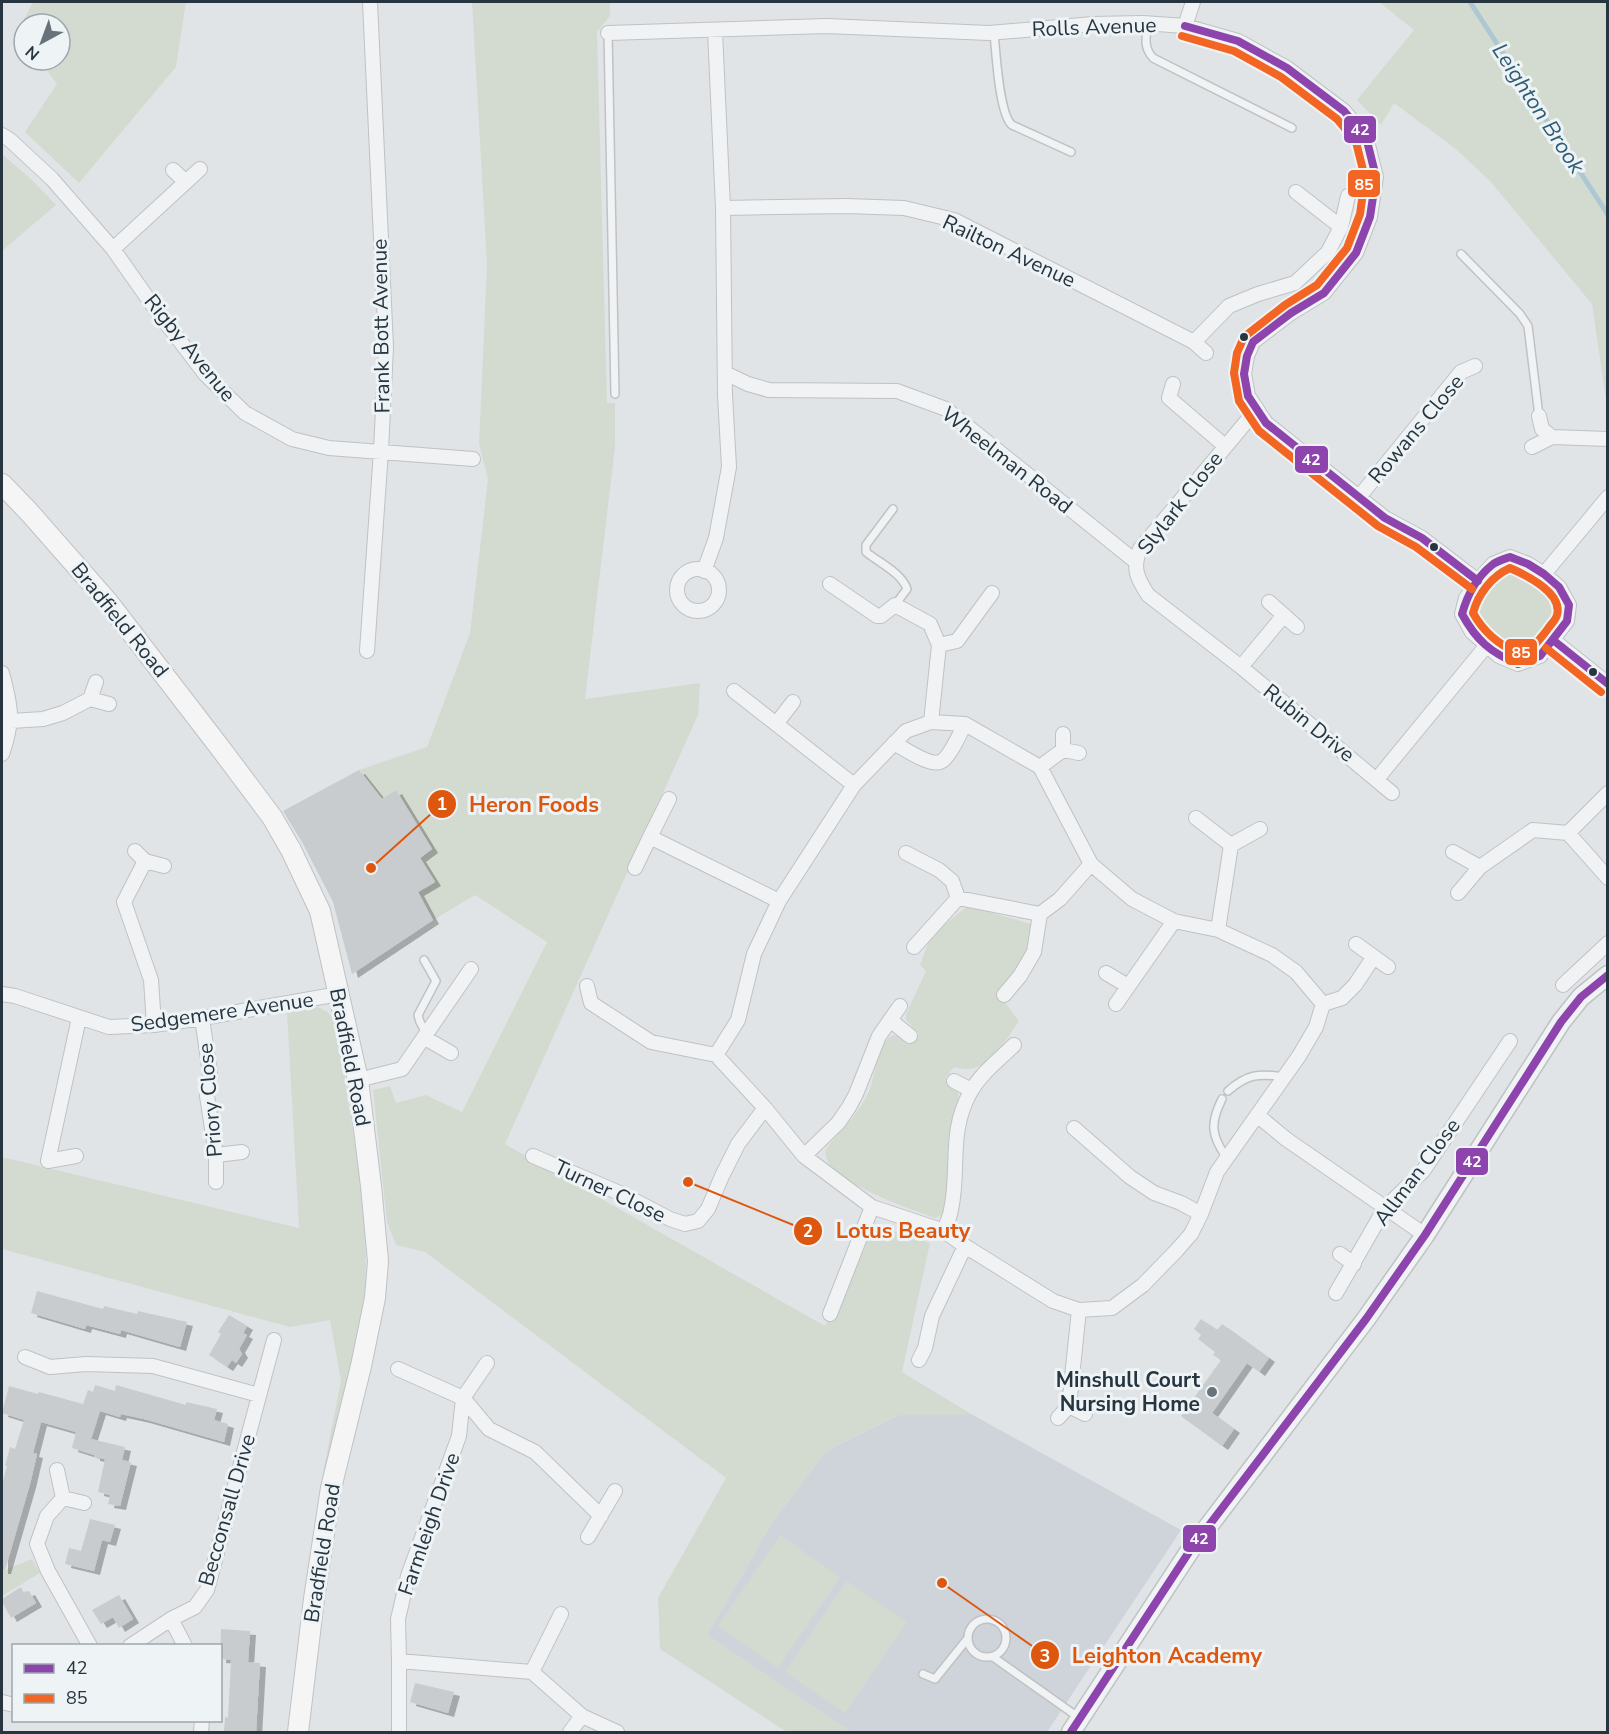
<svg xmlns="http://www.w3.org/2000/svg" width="1609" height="1734" font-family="'Nunito Sans',sans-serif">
<defs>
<filter id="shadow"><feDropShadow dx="6" dy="4" stdDeviation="0" flood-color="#0004"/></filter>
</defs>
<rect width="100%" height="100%" fill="#e1e4e6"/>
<path fill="#ced4da" d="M899 1415H973L1181 1530 1047 1732H851L707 1635 772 1523 826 1451Z"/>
<path fill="#d3dbd1" d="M33 2H186L176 67 79 183 25 132 57 84 39 60H60V24H24V39L18 31Z
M472 2H610V16L597 32 607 403H615V447L585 699 700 683 698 715 505 1144 825 1326 871 1224 930 1243 902 1372 973 1415H899L826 1451 772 1523 707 1635 851 1732H787L660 1649 658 1598 726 1478 425 1252 396 1245 387 1222 373 1090 390 1086 396 1103 426 1095 462 1112 547 942 475 895 433 920 418 892 435 882 420 858 432 849 396 791 382 799 359 770 427 747 470 633 488 479 479 444 487 265Z
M1379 2H1607V407L1592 304 1490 181 1457 150 1394 103 1381 125 1357 100 1414 30Z
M2 154 31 179 56 205 2 251Z
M1512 569C1527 570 1557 594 1559 609 1560 619 1552 627 1547 633 1540 642 1534 651 1523 653 1505 657 1470 627 1472 609 1474 599 1481 592 1486 585 1494 575 1500 571 1512 569Z
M968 906 1031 924 1029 949 1015 976 997 992 1019 1021C1003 1044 986 1078 954 1067L945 1078C950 1082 956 1086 958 1092 961 1104 952 1118 950 1129 945 1157 951 1188 942 1215L935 1218C905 1207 852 1189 831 1166 826 1161 825 1155 826 1149 841 1129 861 1112 870 1089 875 1075 878 1045 890 1037 897 1032 904 1039 910 1043L919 1034 906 1020V1014L926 971 920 965 931 935Z
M318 1007C331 1013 333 1016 338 1029L365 1213 366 1267 364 1309 347 1386 322 1478 341 1381 330 1320 290 1327 2 1249V1157L299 1228 287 1012Z
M780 1535 840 1577 778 1668 718 1626Z
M32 1559 40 1573 2 1596V1571Z
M847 1581 907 1622 845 1713 785 1672Z"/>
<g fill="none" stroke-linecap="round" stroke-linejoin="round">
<path stroke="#adc7d3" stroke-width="5" d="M1470 2 1608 215"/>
</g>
<path fill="#c9ccce" filter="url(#shadow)" d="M359 770 382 799 396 790 432 849 420 858 435 882 418 892 433 920 352 974 333 902 302 842 283 811Z
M37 1291 103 1309 104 1306 137 1314 138 1311 187 1322 180 1347 121 1330 120 1334 86 1325 85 1329 31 1313Z
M229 1315 247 1326 243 1333 247 1335 239 1349 242 1354 236 1363 232 1360 227 1367 209 1355 221 1334 218 1332Z
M1201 1319 1217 1330 1222 1324 1269 1358 1259 1372 1247 1363 1212 1413 1234 1429 1222 1446 1181 1416 1221 1360 1213 1355 1215 1352 1198 1339 1201 1335 1194 1329Z
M95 1385 115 1391 116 1385 186 1405V1402L217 1409 214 1420 228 1424 224 1442 144 1419 121 1414 120 1417 100 1411 91 1439 125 1447 122 1460 131 1462 120 1506 108 1504 110 1495 98 1492 105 1459 94 1457V1455L72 1448 76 1432 41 1422 33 1453 37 1454 30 1484 5 1570H2V1485L7 1466H5L10 1447 15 1449 24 1420 2 1413 9 1386 38 1394 39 1392 83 1404 88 1390 93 1392Z
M90 1519 115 1525 110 1542 102 1540 94 1571 65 1564 69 1548 81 1551Z
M21 1587 24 1593 29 1591 36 1603 11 1618 2 1602V1599Z
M119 1595 133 1619 119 1628 113 1617 101 1624 92 1610Z
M221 1629 250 1631 248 1662 260 1663 256 1732H224L225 1717 228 1718 231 1660 220 1659Z
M415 1683 454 1692 448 1713 410 1702Z"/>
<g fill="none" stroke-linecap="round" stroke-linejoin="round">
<g stroke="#bfc2c4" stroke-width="10">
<path id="service" d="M1148 23C1146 37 1143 47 1153 58L1292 128
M608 33 615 394
M994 33C996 52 999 114 1012 125L1071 152
M1461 254 1520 314 1528 326 1539 416
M893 509 866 545V552L870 555C882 564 902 574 907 589L895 605
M424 960 436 981 418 1015 420 1022 427 1035
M1228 1091C1247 1074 1259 1073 1284 1077
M1222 1099C1210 1123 1211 1135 1226 1157
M968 1638a19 19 0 1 1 38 0a19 19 0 1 1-38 0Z
M993 1657 1078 1717
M923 1674 935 1679 968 1638"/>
</g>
<g stroke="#bfc2c4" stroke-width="16">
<path id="minor" d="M1185 26 1193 2
M608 33 827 26 989 33 1093 24 1143 23 1185 26 1238 41 1287 68 1344 111 1366 137 1376 177 1370 217 1356 253 1324 293 1291 313 1253 342 1247 356 1244 374 1248 396 1266 423 1385 518 1422 538 1478 581
M2 135 10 140 52 179 113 249 151 303 205 374 245 413 292 439 329 448 473 459
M173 170 186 182
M1296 192 1341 227
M723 208 846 206 904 208 954 220 1194 342 1206 353
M113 249 200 169
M1194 342 1229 306 1258 294 1295 283 1328 252 1341 227 1348 196
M725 373 748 384 769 390 897 391 946 409 1135 561
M1173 384 1169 398 1225 446
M1256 410 1140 549C1132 568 1137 578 1148 595L1241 667 1392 793
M1539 416 1542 429 1552 437
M1532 447 1552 437 1608 439
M1359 497 1461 372 1475 366
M1510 557 1528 564 1544 574 1559 587 1569 605 1567 621 1540 656 1518 664 1499 656 1472 632 1462 614 1466 598 1478 581 1493 564Z
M677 590a21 21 0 1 1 42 0a21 21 0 1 1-42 0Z
M704 571 716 538 729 467 725 395 723 208 715 31
M1544 574 1608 497
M830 584 877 616H881L895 605 930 624 939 645 931 722
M1269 602 1297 627
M1553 640 1608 684
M939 645 957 641 992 593
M367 651 381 451 386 347 370 2
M1241 667 1284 615
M2 673C11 706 14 721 2 754
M734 691 854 785
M90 699 109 704
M11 721 43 719 63 713 90 699 96 682
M931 722 965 724 1040 767 1091 864 1132 899 1174 921 1218 930 1272 955 1296 972 1323 1004 1316 1027 1299 1056 1217 1172 1201 1214 1191 1234 1177 1250 1143 1285 1112 1308 1079 1310 1053 1301 965 1246 944 1231 872 1207 804 1156 765 1108 716 1055 738 1020 754 954 779 901 854 785 906 731Z
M776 724 793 702
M1063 734V750
M894 743C905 749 932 768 942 761 951 755 960 733 965 724
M1040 767 1063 750 1079 753
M1377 779 1487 645
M1196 818 1231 845 1218 930
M1568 833 1608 878
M650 837 669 799
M1231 845 1260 829
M135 851 145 861 164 866
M1453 852 1480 867
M906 853 939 870 952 881 958 898
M145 861 124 902 151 980 154 1025
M635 868 650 837 779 901
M1458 893 1480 867 1533 830 1568 833 1608 793
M1356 944 1388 967
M914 947 958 898 1040 914
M1106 973 1128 986
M1563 985 1608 943
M587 986 591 1003 651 1042 716 1055
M2 994 15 996 109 1027 154 1025 202 1018 339 994
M1004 995 1020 976 1034 952 1040 914 1060 899 1091 864
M1116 1004 1174 921
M1323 1004 1342 998 1355 985 1373 958
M202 1018 210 1073 207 1096 216 1155V1182
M890 1020 910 1036
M425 1038 451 1053
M358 1080 402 1069 471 969
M954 1081 971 1090
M1257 1115 1286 1139 1425 1235
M1074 1128 1130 1177 1154 1193 1181 1203 1201 1214
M216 1155 242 1152
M76 1156 48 1161 79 1018
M533 1156 622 1194 670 1219 685 1224 698 1221 708 1209 722 1176 738 1144 765 1108
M804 1156 838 1123 849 1107 856 1094 879 1036 900 1006
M944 1231C946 1224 950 1217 951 1210 960 1168 948 1133 970 1093 980 1074 999 1060 1014 1045
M1340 1254 1354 1264
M1336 1293 1385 1208 1423 1171 1510 1041
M830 1314 872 1207
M25 1357 50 1367 86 1364 153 1366 259 1395
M919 1360 925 1348 932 1316 965 1246
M487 1363 463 1398 459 1436 408 1576 398 1619 399 1661 532 1672 582 1716 617 1732
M398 1369 463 1398 489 1429 535 1452 601 1516
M1069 1406 1085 1414
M1058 1418 1069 1406 1079 1310
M57 1470 63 1498 84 1503
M63 1498 47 1516 37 1544 48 1571 90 1646
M588 1537 615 1491
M171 1619 185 1646
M130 1646 171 1619 195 1607 207 1590 274 1340
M399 1661V1732
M532 1672 561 1614
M2 1702 14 1705
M201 1732 202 1720
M570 1732 582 1716"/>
</g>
<g stroke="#bfc2c4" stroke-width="21">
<path id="tertiary" d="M1071 1732 1191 1549 1366 1319 1425 1235 1561 1022 1581 997 1608 975"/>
</g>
<g stroke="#bfc2c4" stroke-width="22">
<path id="secondary" d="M2 484 29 512 108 602 221 749 272 817 291 850 320 911 358 1080 371 1186 378 1261 375 1298 361 1366 331 1488 314 1599 298 1732"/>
</g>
<use href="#service" stroke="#f0f2f3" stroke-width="7"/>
<use href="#minor" stroke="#f0f2f3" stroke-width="14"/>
<use href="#tertiary" stroke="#f0f2f3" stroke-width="18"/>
<use href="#secondary" stroke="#f5f5f6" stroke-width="20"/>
<g stroke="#eef3f6" stroke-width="12">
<path id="bus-1" d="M1185 26 1238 41 1287 68 1344 111 1366 137 1376 177 1370 217 1356 253 1324 293 1291 313 1253 342 1247 356 1244 374 1248 396 1266 423 1385 518 1422 538 1478 581
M1510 557 1528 564 1544 574 1559 587 1569 605 1567 621 1540 656 1518 664C1491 653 1476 640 1462 614 1467 596 1477 577 1492 565 1497 561 1504 559 1510 557Z
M1553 640 1608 684
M1071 1732 1191 1549 1366 1319 1425 1235 1561 1022 1581 997 1608 975"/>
</g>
<g stroke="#eef3f6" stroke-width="12">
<path id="bus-2" d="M1182 36 1234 51 1281 77 1337 119 1356 142 1365 178 1360 214 1347 248 1317 285 1285 305 1244 337 1237 353 1234 373 1239 401 1259 431 1378 526 1416 547 1472 589
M1510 568C1526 575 1563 593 1557 615 1556 620 1550 625 1547 630 1536 644 1535 647 1518 653 1499 645 1483 631 1473 613 1478 594 1492 576 1510 568Z
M1546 648 1601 692"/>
</g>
<use href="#bus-1" stroke="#8e44ad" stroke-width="8"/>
<use href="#bus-2" stroke="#f26522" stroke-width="8"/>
</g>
<g fill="#273540" stroke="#eef3f6" stroke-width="2">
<circle cx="1244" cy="337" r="5"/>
<circle cx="1434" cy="547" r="5"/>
<circle cx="1593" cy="672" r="5"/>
</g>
<circle fill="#68727a" stroke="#eef3f6" stroke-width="2" cx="1212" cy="1392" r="6"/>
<g text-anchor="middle" stroke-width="6" stroke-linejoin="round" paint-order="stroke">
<g font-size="21" fill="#273540" stroke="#eef3f6">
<text transform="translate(1094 27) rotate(-2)" y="7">Rolls Avenue</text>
<text transform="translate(1009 251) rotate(25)" y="7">Railton Avenue</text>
<text transform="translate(381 326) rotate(-91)" y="7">Frank Bott Avenue</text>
<text transform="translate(190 348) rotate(51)" y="7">Rigby Avenue</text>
<text transform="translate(1416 429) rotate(-50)" y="7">Rowans Close</text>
<text transform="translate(1007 460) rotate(38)" y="7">Wheelman Road</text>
<text transform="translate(1180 503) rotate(-52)" y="7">Slylark Close</text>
<text transform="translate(120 620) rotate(51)" y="7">Bradfield Road</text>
<text transform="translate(1309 723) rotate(39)" y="7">Rubin Drive</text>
<text transform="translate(222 1012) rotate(-8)" y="7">Sedgemere Avenue</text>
<text transform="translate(350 1057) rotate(79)" y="7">Bradfield Road</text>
<text transform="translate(210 1100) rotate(-95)" y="7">Priory Close</text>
<text transform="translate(1417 1172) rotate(-53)" y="7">Allman Close</text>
<text transform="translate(610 1191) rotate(25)" y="7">Turner Close</text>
<text transform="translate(227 1510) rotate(-74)" y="7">Becconsall Drive</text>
<text transform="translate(429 1524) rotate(-71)" y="7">Farmleigh Drive</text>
<text transform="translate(322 1553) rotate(-81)" y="7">Bradfield Road</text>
</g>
<g font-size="21" font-weight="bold" fill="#273540" stroke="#eef3f6" text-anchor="end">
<text x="1200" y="1387">Minshull Court<tspan x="1200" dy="24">Nursing Home</tspan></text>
</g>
<g font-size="22" font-style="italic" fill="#2f5d76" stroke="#eef3f6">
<text transform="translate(1539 108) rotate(57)" y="8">Leighton Brook</text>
</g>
</g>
<path fill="none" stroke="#de570f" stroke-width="2" d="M371 868L442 804M688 1182L808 1231M942 1583L1045 1655"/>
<g fill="#de570f" stroke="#eef3f6" stroke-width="2">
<circle cx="371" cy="868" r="6"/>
<circle cx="688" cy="1182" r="6"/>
<circle cx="942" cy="1583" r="6"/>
<circle cx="442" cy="804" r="15"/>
<circle cx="808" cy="1231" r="15"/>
<circle cx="1045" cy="1655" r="15"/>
</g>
<g font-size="18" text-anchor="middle" font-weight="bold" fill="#fff">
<text x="442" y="810">1</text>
<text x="808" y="1237">2</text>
<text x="1045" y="1662">3</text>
</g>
<g font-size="22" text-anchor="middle" font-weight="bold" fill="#de570f" stroke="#eef3f6" stroke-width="6" stroke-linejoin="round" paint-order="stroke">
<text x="534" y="812">Heron Foods</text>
<text x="903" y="1238">Lotus Beauty</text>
<text x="1167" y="1663">Leighton Academy</text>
</g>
<g stroke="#eef3f6" stroke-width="2">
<rect x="1343" y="115" width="34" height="29" rx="6" fill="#8e44ad"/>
<rect x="1347" y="169" width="34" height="29" rx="6" fill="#f26522"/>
<rect x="1294" y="445" width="35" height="29" rx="6" fill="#8e44ad"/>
<rect x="1504" y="638" width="34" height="28" rx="6" fill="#f26522"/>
<rect x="1455" y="1147" width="34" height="29" rx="6" fill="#8e44ad"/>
<rect x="1182" y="1524" width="35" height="29" rx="6" fill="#8e44ad"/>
</g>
<g font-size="16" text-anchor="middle" font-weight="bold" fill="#fff">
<text x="1360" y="135">42</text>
<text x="1364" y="190">85</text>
<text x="1311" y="465">42</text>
<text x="1521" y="658">85</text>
<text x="1472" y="1167">42</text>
<text x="1199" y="1544">42</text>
</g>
<rect width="1609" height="1734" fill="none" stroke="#273540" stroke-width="6"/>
<rect x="12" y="1644" width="210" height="78" fill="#eef3f6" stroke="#9ea7ad" stroke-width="1.5"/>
<rect x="24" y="1664" width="30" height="9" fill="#8e44ad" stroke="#9ea7ad" stroke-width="1.5"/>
<text x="66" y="1674" font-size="18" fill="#273540">42</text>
<rect x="24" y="1694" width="30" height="9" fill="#f26522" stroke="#9ea7ad" stroke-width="1.5"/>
<text x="66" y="1704" font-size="18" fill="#273540">85</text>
<g transform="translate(42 42) rotate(221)"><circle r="28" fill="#eef3f6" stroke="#9ea7ad" stroke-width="1.5"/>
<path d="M0-4.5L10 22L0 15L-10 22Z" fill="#68727a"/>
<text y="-9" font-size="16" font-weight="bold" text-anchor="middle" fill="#273540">N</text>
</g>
</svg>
